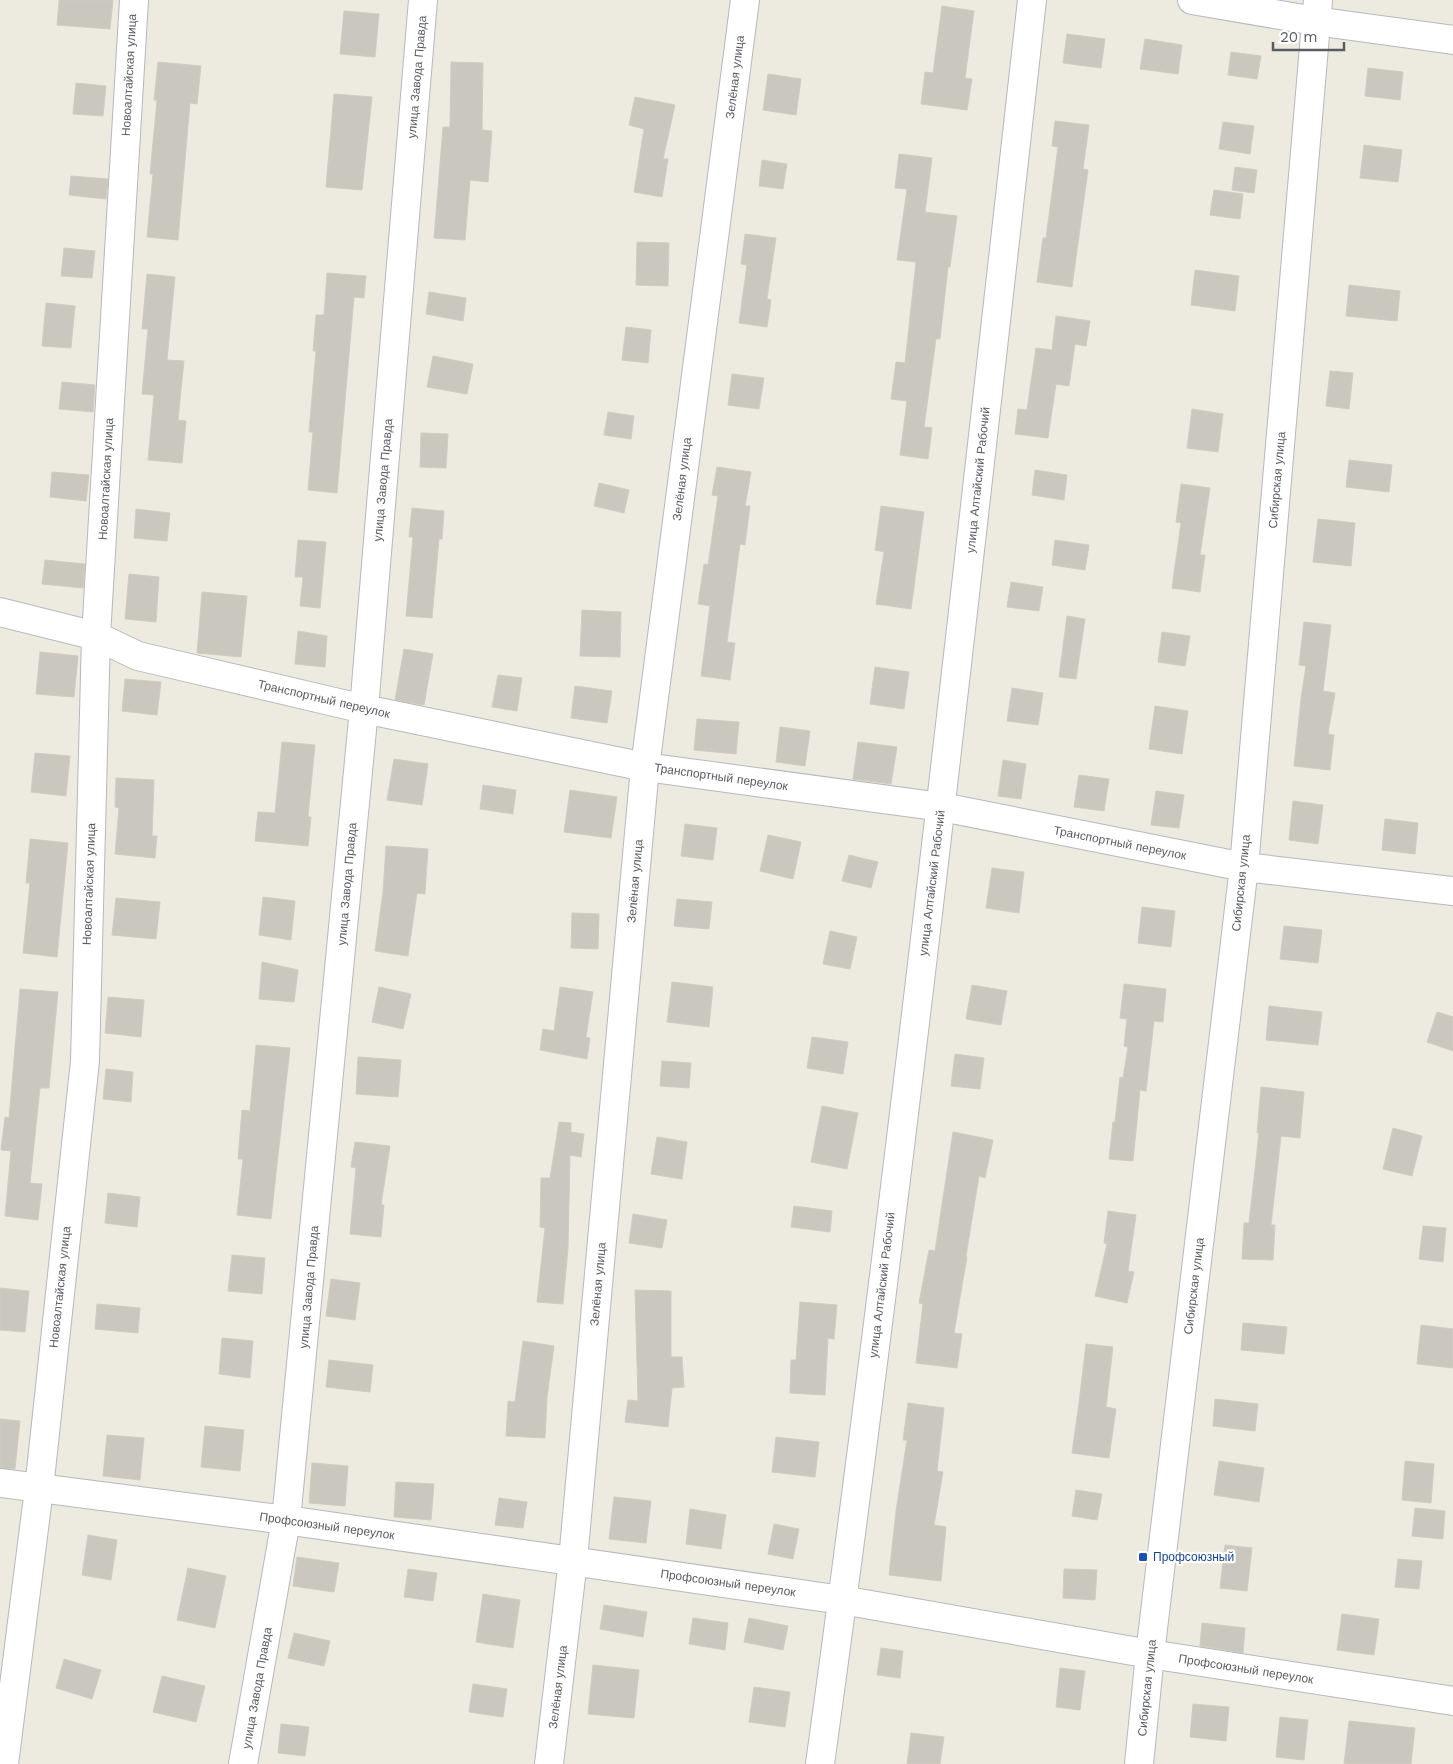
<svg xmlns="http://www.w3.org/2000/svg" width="1453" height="1764" font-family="'Work Sans',sans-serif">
<rect width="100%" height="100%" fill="#edeae0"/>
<path fill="#cac7bf" stroke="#d2ccbe" d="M59 0H113L110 29 57 25Z
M942 6 974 11 965 78 972 79 967 110 921 104 925 72 933 73Z
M344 11 379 14 375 57 340 54Z
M1067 34 1105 39 1101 68 1063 63Z
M1145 39 1182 45 1178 74 1140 69Z
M1231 52 1261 56 1257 79 1228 75Z
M158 62 201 66 197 104 190 103 178 240 147 237 153 174H150L157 100H154Z
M451 62 483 63 482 130 492 131 488 182 470 180 465 240 434 238 443 127H450Z
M1368 68 1403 72 1400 100 1365 96Z
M768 74 801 79 796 115 763 110Z
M76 83 106 86 103 116 73 114Z
M334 94 372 97 362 190 326 187Z
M635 97 675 105 663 159H668L662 197 634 192 644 129 629 125Z
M1055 121 1089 125 1083 169 1088 170 1072 287 1037 282 1043 238H1046L1058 147 1052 146Z
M1223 122 1254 126 1250 154 1219 149Z
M1364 145 1402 150 1398 182 1360 178Z
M899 154 932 158 925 212 957 216 950 267H948L940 339H936L924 427 932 428 928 459 900 455 907 401 891 399 896 362 905 363 916 262 897 260 907 189 895 188Z
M762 160 787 164 783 189 759 186Z
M1235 167 1257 170 1254 193 1232 190Z
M71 176 108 179 106 199 69 195Z
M1214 190 1243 194 1240 219 1210 215Z
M745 234 776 238 767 299 771 300 767 327 739 323 747 265 741 264Z
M637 242 669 243 668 286 636 285Z
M64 248 95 251 92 278 61 276Z
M1195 270 1239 276 1235 311 1191 305Z
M327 273 366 276 364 298 354 297 337 493 308 490 313 432H309L316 351H313L316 315H324Z
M147 274 175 277 167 360 184 361 178 420 186 421 182 463 148 460 154 395 142 394 148 329H142Z
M1349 285 1400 291 1397 321 1346 316Z
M429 292 466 298 463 321 426 314Z
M46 303 75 306 71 348 42 346Z
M1056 316 1090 321 1086 346 1075 344 1069 386 1056 384 1048 438 1015 434 1018 409 1027 410 1036 348 1052 350Z
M626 327 651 330 648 363 622 360Z
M433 356 473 364 467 394 427 387Z
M1330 371 1353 373 1349 409 1326 406Z
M732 374 764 378 759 409 728 405Z
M62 382 95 385 93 412 59 409Z
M1192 409 1223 414 1218 452 1187 448Z
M608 412 634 416 631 439 604 435Z
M421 433 448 434 446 468 420 467Z
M1349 460 1392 465 1389 492 1346 487Z
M717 467 751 472 745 506H750L745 545 740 544 727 642 735 643 730 680 701 676 710 606 698 604 704 564 708 565 718 496 712 495Z
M1035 470 1067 475 1064 500 1032 495Z
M52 472 89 475 86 501 50 497Z
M599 483 629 490 624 513 594 506Z
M1181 484 1210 488 1200 555H1205L1200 592 1172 588 1181 523 1176 522Z
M881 506 924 512 911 609 876 604 884 552 875 550Z
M412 508 444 511 442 539H439L432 618 406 616 413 537H409Z
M136 509 170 513 167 541 134 538Z
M1318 519 1355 523 1351 566 1313 562Z
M298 540 326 542 320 608 300 606 303 577H295Z
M1055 540 1089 545 1085 570 1052 565Z
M45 560 85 564 83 588 42 584Z
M129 574 159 577 156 622 125 619Z
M1011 582 1043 587 1039 611 1007 607Z
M202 592 247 596 241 657 197 653Z
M582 610 621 612 620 657 580 656Z
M1067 616 1085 619 1076 679 1059 677Z
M1304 622 1331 625 1323 691 1335 693 1328 734 1334 735 1330 770 1294 766 1301 699 1306 666 1299 665Z
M298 631 327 636 325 667 295 664Z
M1162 632 1190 636 1185 666 1158 662Z
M404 649 433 654 424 705 395 700Z
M40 652 78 656 74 697 36 694Z
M875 667 909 672 904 709 870 704Z
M498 675 522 678 517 711 492 707Z
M125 679 161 682 157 715 122 711Z
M575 686 612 691 607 723 571 718Z
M1012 688 1043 693 1038 725 1007 721Z
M1155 706 1188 711 1182 754 1149 749Z
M697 719 739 722 736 754 694 750Z
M780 727 810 731 805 766 776 762Z
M282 742 315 745 308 817H311L308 846 255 841 258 812 275 813Z
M858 742 897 747 891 784 853 779Z
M35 753 70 756 66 796 31 792Z
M394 759 428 764 422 805 387 800Z
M1003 760 1026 764 1021 799 998 796Z
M1079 775 1109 779 1104 811 1074 807Z
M116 778 154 780 152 836H157L155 858 115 854 119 808 115 807Z
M483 785 516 790 513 814 480 809Z
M570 790 617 797 611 838 564 832Z
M1156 791 1184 795 1179 828 1151 825Z
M1293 801 1323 805 1318 844 1289 840Z
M1385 819 1418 823 1415 854 1382 850Z
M685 824 717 828 713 860 681 856Z
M768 835 801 842 793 879 760 871Z
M30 839 68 843 57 957 23 953 30 883H26Z
M386 846 428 849 425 894 417 893 408 956 375 951 383 892Z
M849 855 878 862 871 888 842 881Z
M992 868 1024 872 1019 913 986 908Z
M263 897 295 901 291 940 259 935Z
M116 898 160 902 156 939 112 935Z
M677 899 712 902 709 929 674 926Z
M1142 907 1175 911 1171 947 1138 943Z
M572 913 599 914 598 949 571 948Z
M1284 926 1322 930 1318 963 1280 959Z
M830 931 857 937 850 969 823 964Z
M262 962 298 970 294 1002 259 999Z
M672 982 713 987 709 1027 667 1022Z
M1124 984 1166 989 1163 1022 1154 1021 1146 1091 1140 1090 1133 1161 1109 1159 1113 1122H1115L1120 1077 1123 1078 1128 1047 1124 1046 1127 1019 1120 1018Z
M972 985 1007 991 1001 1025 966 1019Z
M379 987 411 994 403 1029 372 1022Z
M560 987 593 992 586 1037 590 1038 587 1059 540 1050 543 1029 554 1031Z
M20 989 58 992 49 1088H40L30 1183 42 1184 38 1220 5 1216 11 1151 1 1150 5 1117 9 1118Z
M108 997 144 1000 141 1037 105 1033Z
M1269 1006 1322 1012 1318 1045 1266 1040Z
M1437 1012 1453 1017V1051L1427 1042Z
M812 1037 848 1042 843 1074 807 1068Z
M256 1045 290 1048 271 1219 237 1215 243 1159H238L242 1110 250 1111Z
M955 1054 984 1058 980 1089 951 1086Z
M358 1057 401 1060 398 1097 356 1094Z
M662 1061 691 1063 689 1088 660 1086Z
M106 1069 133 1072 131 1102 103 1099Z
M1261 1087 1304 1092 1300 1138 1281 1136 1271 1225H1275L1273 1260 1242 1259 1244 1223H1249L1259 1133H1257Z
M822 1106 858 1113 847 1169 811 1162Z
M559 1122 571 1123V1132L584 1134 581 1157 570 1155 568 1248 563 1304 537 1302 545 1228 540 1227 541 1178H550Z
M1393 1128 1422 1136 1412 1176 1383 1169Z
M953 1132 993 1140 985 1178 979 1176 966 1256 967 1257 954 1333 962 1334 957 1368 916 1363 923 1304 919 1303 929 1250 935 1251Z
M657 1137 687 1142 682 1179 651 1174Z
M355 1142 390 1146 381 1205H384L381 1237 350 1234 356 1168 351 1167Z
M108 1193 140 1197 137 1227 105 1223Z
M794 1206 832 1211 830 1232 791 1227Z
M1108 1211 1136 1215 1128 1271 1134 1272 1127 1303 1095 1296 1107 1244 1104 1243Z
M633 1214 667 1220 662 1248 629 1243Z
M1423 1226 1446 1228 1443 1262 1419 1259Z
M232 1255 265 1258 262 1294 228 1291Z
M331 1279 360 1283 355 1320 326 1316Z
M0 1288 29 1291 25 1332 0 1330Z
M635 1290 671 1291V1357H682L684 1387 672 1388 668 1427 625 1422 628 1400 638 1401Z
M800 1302 837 1305 834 1339 828 1338 825 1395 790 1393 791 1360H796Z
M97 1304 140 1308 138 1333 95 1329Z
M1243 1323 1287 1327 1284 1354 1241 1350Z
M1421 1325 1453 1329V1368L1417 1364Z
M222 1338 253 1341 250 1378 219 1374Z
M523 1341 554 1346 547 1397 545 1438 506 1436 508 1401 515 1402Z
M1086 1344 1113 1347 1106 1407 1116 1409 1109 1458 1072 1453 1079 1403Z
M329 1360 373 1365 370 1392 326 1387Z
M1215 1399 1258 1404 1255 1431 1213 1426Z
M908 1403 944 1408 937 1471 943 1472 934 1525 946 1527 941 1581 889 1575 896 1511 907 1440H903Z
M0 1419 20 1421 15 1469 0 1468Z
M205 1426 244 1430 240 1471 201 1467Z
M107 1435 144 1438 140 1480 103 1476Z
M776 1437 819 1442 815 1477 772 1472Z
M1219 1461 1264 1468 1259 1502 1214 1495Z
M1405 1461 1434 1464 1431 1503 1402 1500Z
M312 1463 348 1466 345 1506 309 1503Z
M396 1482 434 1484 431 1520 394 1517Z
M1076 1490 1102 1494 1097 1520 1072 1516Z
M614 1497 651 1501 646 1543 609 1539Z
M499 1498 527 1502 523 1528 495 1525Z
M1415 1508 1445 1511 1443 1539 1412 1536Z
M690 1509 726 1515 721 1549 686 1544Z
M774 1524 799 1529 793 1559 768 1554Z
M88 1535 117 1540 111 1580 82 1575Z
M1225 1545 1252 1548 1247 1591 1220 1588Z
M297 1557 339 1563 334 1592 293 1586Z
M1398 1559 1422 1561 1419 1589 1395 1587Z
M188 1568 226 1576 215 1628 177 1620Z
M408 1569 437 1573 433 1601 404 1597Z
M1064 1569 1097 1570 1095 1600 1063 1598Z
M483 1594 520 1600 513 1648 476 1642Z
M604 1605 647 1612 643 1637 600 1629Z
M1342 1614 1379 1619 1374 1655 1337 1650Z
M693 1618 728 1623 725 1650 689 1644Z
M749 1618 788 1626 783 1650 744 1642Z
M1202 1623 1245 1628 1243 1653 1200 1646Z
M294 1633 330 1641 324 1666 288 1658Z
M881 1648 903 1651 900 1678 877 1675Z
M64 1659 101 1670 92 1699 56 1688Z
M593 1665 639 1670 634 1718 588 1714Z
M1060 1668 1085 1671 1080 1710 1056 1707Z
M162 1676 205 1686 196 1722 153 1712Z
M473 1684 507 1689 503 1717 469 1712Z
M754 1687 790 1692 785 1727 749 1722Z
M1193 1704 1229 1707 1226 1741 1190 1737Z
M1280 1717 1308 1720 1304 1760 1276 1757Z
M1349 1721 1415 1728 1411 1764H1344Z
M281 1724 309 1727 305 1756 278 1753Z
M911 1733 944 1737 940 1764H907Z"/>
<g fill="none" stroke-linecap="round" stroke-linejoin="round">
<g stroke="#b6b8be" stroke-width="30">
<path id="minor" d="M1192 0 1315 21 1453 40
M0 612 96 636 138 656 364 709 645 767 942 807 1244 867 1453 891
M0 1483 286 1520 842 1600 1150 1654 1453 1701
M4 1764 39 1489 85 1061 96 636 134 0
M243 1764 286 1520 364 709 423 0
M549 1764 573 1560 645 767 745 0
M820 1764C901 1177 966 589 1032 0
M1139 1764 1150 1654 1244 867 1318 0"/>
</g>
<use href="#minor" stroke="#fff" stroke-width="28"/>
</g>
<rect fill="#1a4fb4" stroke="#fff" stroke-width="2" x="1138" y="1552" width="10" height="10" rx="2.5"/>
<g text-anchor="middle" stroke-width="4.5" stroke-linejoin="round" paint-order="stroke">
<g font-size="12" fill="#595d62" stroke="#fff">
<text transform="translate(129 75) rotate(-87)" y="4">Новоалтайская улица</text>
<text transform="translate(417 77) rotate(-85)" y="4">улица Завода Правда</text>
<text transform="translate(735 77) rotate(-83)" y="4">Зелёная улица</text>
<text transform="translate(106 479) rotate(-87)" y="4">Новоалтайская улица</text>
<text transform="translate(682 479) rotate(-83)" y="4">Зелёная улица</text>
<text transform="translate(383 480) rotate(-85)" y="4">улица Завода Правда</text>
<text transform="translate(978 480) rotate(-84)" y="4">улица Алтайский Рабочий</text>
<text transform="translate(1277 480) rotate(-85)" y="4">Сибирская улица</text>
<text transform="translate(324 699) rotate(13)" y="4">Транспортный переулок</text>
<text transform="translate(721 777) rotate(8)" y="4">Транспортный переулок</text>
<text transform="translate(1120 843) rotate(11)" y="4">Транспортный переулок</text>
<text transform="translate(635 881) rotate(-85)" y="4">Зелёная улица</text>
<text transform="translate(932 883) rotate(-83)" y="4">улица Алтайский Рабочий</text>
<text transform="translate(1241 883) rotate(-84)" y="4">Сибирская улица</text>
<text transform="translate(89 884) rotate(-88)" y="4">Новоалтайская улица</text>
<text transform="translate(347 884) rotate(-85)" y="4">улица Завода Правда</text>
<text transform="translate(598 1284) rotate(-85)" y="4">Зелёная улица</text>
<text transform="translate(882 1285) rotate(-83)" y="4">улица Алтайский Рабочий</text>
<text transform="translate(1194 1286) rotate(-83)" y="4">Сибирская улица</text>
<text transform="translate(60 1287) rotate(-84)" y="4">Новоалтайская улица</text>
<text transform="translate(309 1287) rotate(-85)" y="4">улица Завода Правда</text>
<text transform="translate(327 1526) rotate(8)" y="4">Профсоюзный переулок</text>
<text transform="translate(728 1583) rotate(8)" y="4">Профсоюзный переулок</text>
<text transform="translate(1246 1669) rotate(9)" y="4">Профсоюзный переулок</text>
<text transform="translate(558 1687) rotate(-83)" y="4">Зелёная улица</text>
<text transform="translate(257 1688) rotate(-80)" y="4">улица Завода Правда</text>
<text transform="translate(1147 1688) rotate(-84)" y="4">Сибирская улица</text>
</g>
<g font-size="12" fill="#164399" stroke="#fff" text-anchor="start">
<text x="1153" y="1561">Профсоюзный</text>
</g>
</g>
<path d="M1273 42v8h71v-8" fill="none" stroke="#595d62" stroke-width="2.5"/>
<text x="1280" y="42" font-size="15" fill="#595d62" stroke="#ffffff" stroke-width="4" paint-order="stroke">20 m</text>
</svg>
